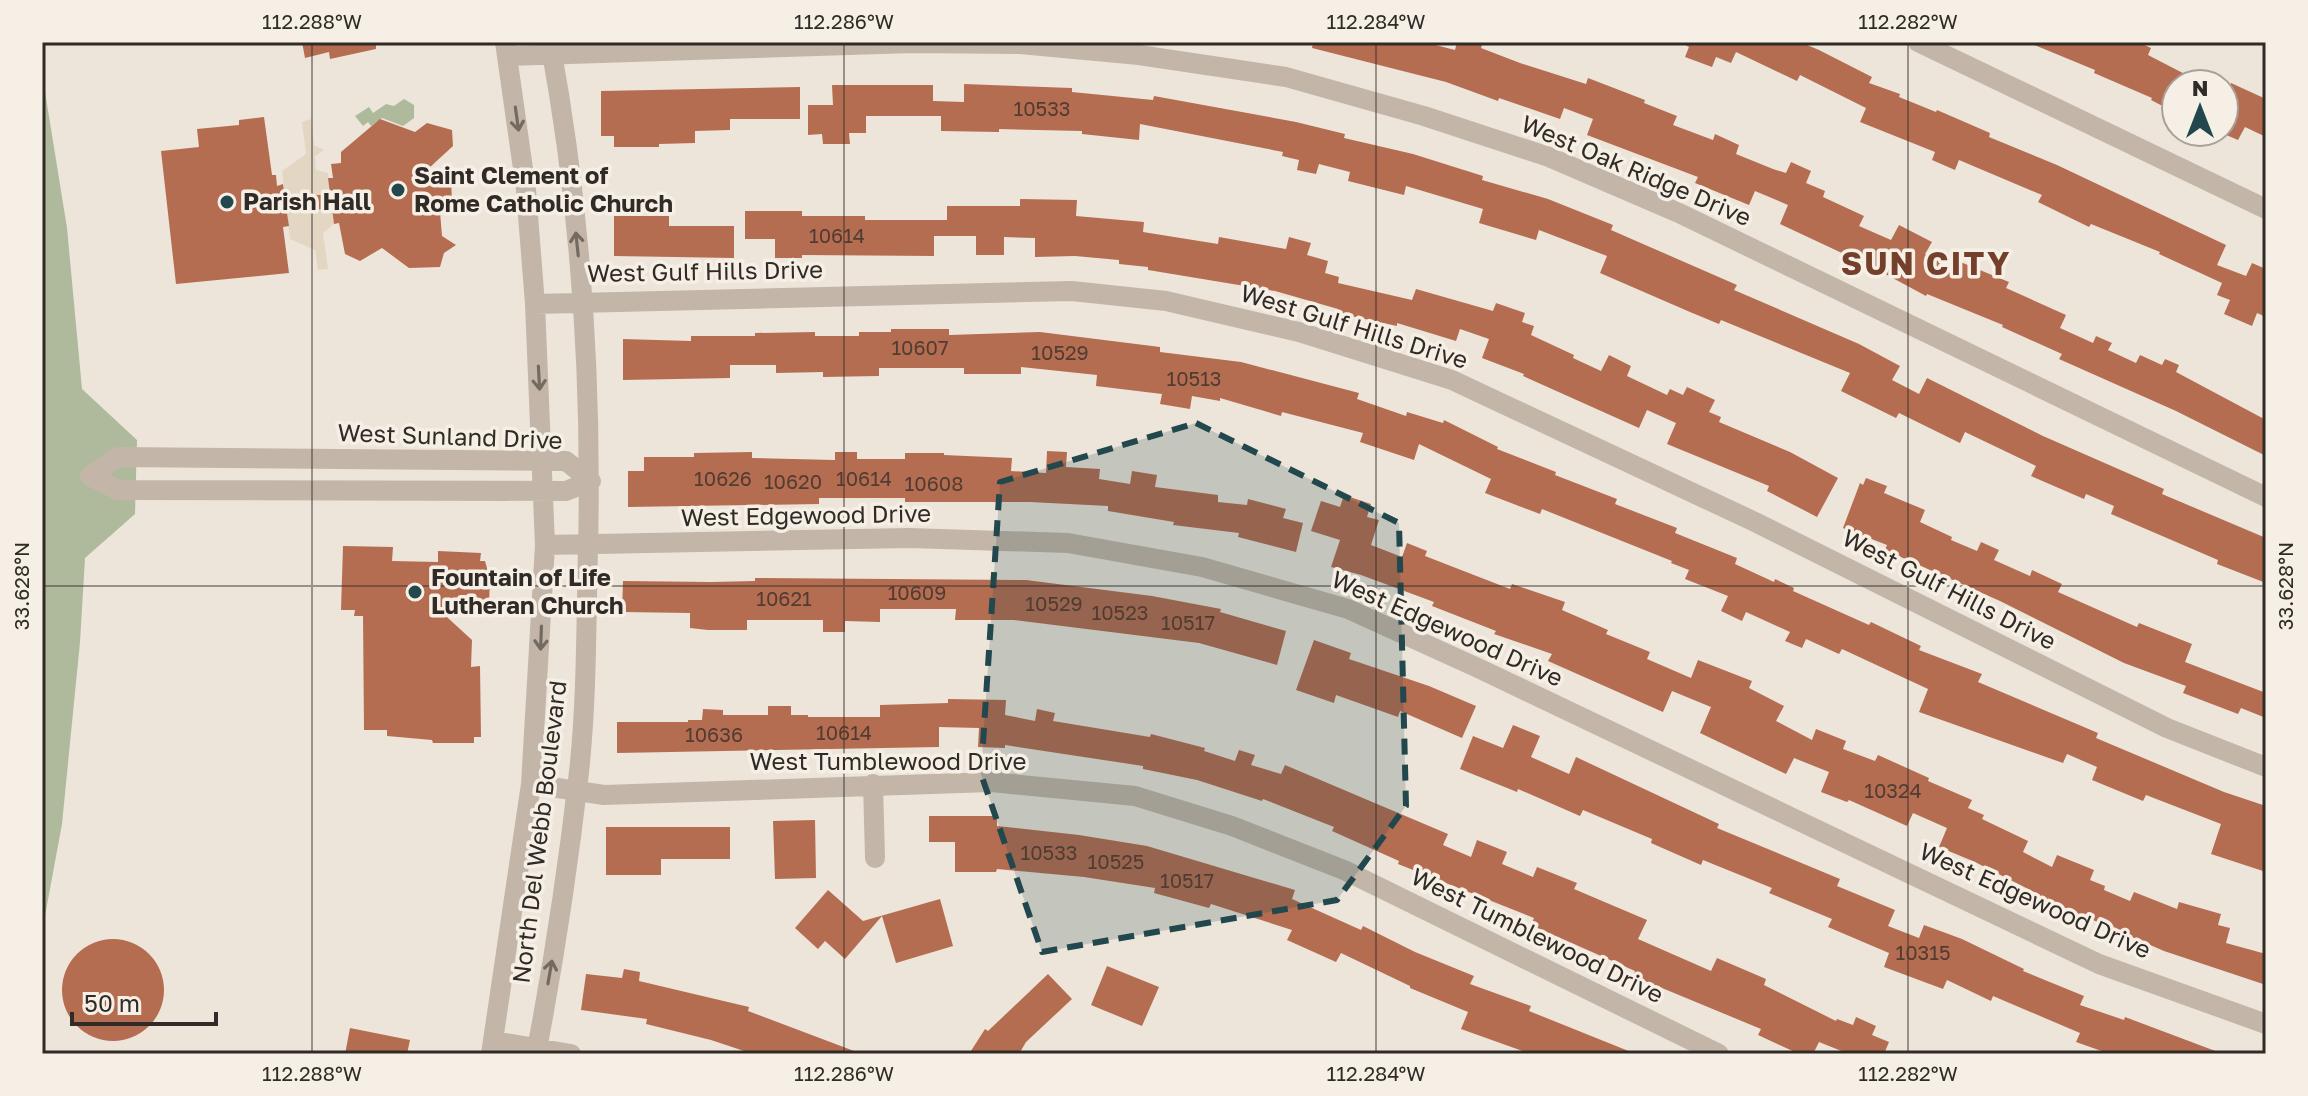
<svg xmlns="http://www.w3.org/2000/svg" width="2308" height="1096" font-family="'Golos Text',sans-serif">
<rect width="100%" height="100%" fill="#ede5da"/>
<path fill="#afba9c" d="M42 73 67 228 82 389 137 440 135 514 85 558 80 642 62 824 42 932Z
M404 99 414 105V118L403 126 382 118 371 126 368 122 363 126 355 116 369 107 373 113 386 104 394 106Z"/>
<path fill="#e3d6c3" d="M311 119 314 145 324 150 315 156 316 170 328 173 330 194 285 198 282 171 306 154 302 122Z
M332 208 334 224 323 233 328 269 318 270 315 250 290 239 287 213Z"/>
<path fill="#b56d51" d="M302 42H376V49L330 59 329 52 305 58Z
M1313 42H1424L1455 50 1457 42H1483L1481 48 1520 63 1586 84 1588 78 1645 100 1644 103 1677 116 1673 125 1713 140 1715 134 1739 145 1736 154 1773 169 1786 173 1791 162 1811 171 1806 183 1825 191 1823 197 1864 216 1859 226 1891 240 1899 225 1932 242 1925 254 1954 269 1958 261 2009 282 2006 288 2066 315 2060 328 2093 343 2096 336 2112 343 2108 350 2136 363 2140 355 2162 365 2165 359 2179 365 2176 372 2266 420V456L2176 411 2059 359 2062 354 2002 327 2003 325 1927 294 1926 296 1876 269 1780 224 1788 205 1755 191 1749 205 1695 183 1698 177 1587 135 1593 119 1564 108 1560 119 1499 98 1498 101 1446 82 1312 48Z
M1680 42H1800L1819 50 1872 77 1869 83 1900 94 1899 97 1936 112 1937 110 1990 133 1989 137 2057 165 2226 245 2217 265 2246 276 2252 263 2266 269V317L2257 313 2252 326 2224 314 2230 300 2217 295 2222 283 2159 254 2160 252 2091 224 2089 227 2038 202 2042 195 1959 160 1955 170 1932 160 1935 152 1860 122 1866 108 1800 75 1797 81 1736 52 1731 63 1716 57 1712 67 1685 57 1689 47Z
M2027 42H2138L2151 48 2148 55 2204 84H2176V113L2151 100 2152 98 2094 73 2095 70Z
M2231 83 2266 99V137L2245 127 2238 140 2224 134V99Z
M964 84 1072 88V92L1153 100 1154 96 1296 122 1345 134 1344 138 1413 154 1483 176 1482 180 1548 199 1613 225 1611 230 1737 285 1734 290 1859 344 1900 366 1892 380 1919 394 1927 378 2043 436 2164 489 2162 494 2266 538V583L2217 564 2218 560 2111 514 2114 506 2086 494 2084 499 2031 476 2036 466 1965 432 1960 443 1899 413 1896 418 1841 391 1850 373 1721 320 1719 324 1690 312 1600 273 1607 256 1539 230 1536 240 1479 223 1483 209 1406 186 1404 195 1348 181 1350 172 1319 164 1316 174 1297 170 1299 160 1282 156 1283 152 1140 124 1139 140 1082 134V131L999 129V132L941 131V116H866V133H849L850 144H823L822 134 808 135V105H833L832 85H933V101L964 102Z
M800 87V119H730V130L695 131V143L659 144V147H614V136H601V91Z
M264 117 272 175H276L277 186 283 184 285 198 330 194 328 178H333L331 164 341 163V152L380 119 415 132 427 123 452 130 453 146 428 169 451 179 452 201 440 212 442 236 456 245 444 253 440 267 409 268 382 248 360 261 345 254 339 223 334 224 332 208 287 213 289 226 283 227 289 273 176 284 161 151 199 147 197 129 239 125V120Z
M1020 199 1077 200 1076 216 1144 222 1143 232 1218 244 1219 237 1286 249 1289 237 1311 243 1307 255 1328 261 1325 273 1339 277 1338 283 1412 300 1416 289 1493 311 1496 303 1525 313 1522 322 1534 326 1531 335 1574 355 1573 358 1601 371 1609 355 1631 366 1627 376 1667 395 1670 389 1683 395 1687 387 1715 400 1709 412 1721 417 1719 422 1790 452 1838 478 1817 517 1767 491 1769 486 1667 444 1676 423 1647 410 1639 428 1523 376 1524 374 1482 358 1489 339 1460 329 1456 341 1397 323V326L1337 313 1338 309 1275 291 1148 270V267L1119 264V260L1075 256 1035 257V238L1004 237V255H976V236H934V256L802 255V258H775V239H745V211H802V216H865V220H947V206H1020Z
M614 216H669V226H734V258L614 256Z
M891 329H949V335L1040 332 1160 347V352L1241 362 1359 393 1357 399 1406 416 1407 412 1443 423 1444 420 1498 447 1497 449 1556 472 1555 475 1617 499 1615 504 1677 528 1675 533 1737 558 1735 564 1774 582 1775 579 1794 588 1793 591 1869 625 1871 622 1921 646 1919 650 1982 674 1978 682 2098 733 2096 738 2224 792 2266 806V872L2211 854 2221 824 2146 795 2143 801 2092 780 2097 767 2067 754 2063 763 1919 712 1928 689 1842 649 1839 654 1806 639 1802 648 1785 641 1790 632 1746 612 1742 621 1721 611 1728 596 1685 579 1689 570 1671 563 1672 561 1542 509 1540 514 1485 493 1491 479 1419 444 1414 460 1360 442 1363 433 1282 412 1281 416 1220 398V401L1192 396 1190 409 1160 404 1162 394 1096 386 1097 375 1021 367V374H964V368H879V376L823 377V372L776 373V365H730V378L623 380V339L691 341V336H755V333L815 332V336H859V332H891Z
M1047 451 1067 452 1066 467 1100 469 1099 479 1130 484 1132 471 1157 475 1155 487 1218 495V502L1247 505 1248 499 1286 509 1283 518 1303 523 1296 552 1238 537 1239 533 1173 525 1174 522 1108 511V506L1030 502H905V498H819V504L628 507V471H644V457H694V453L752 452V458L835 460V452H857V459H905V453H944V455L1012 458 1011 471 1046 473Z
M1866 478 1887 486 1884 493 1925 510 1920 522 1952 537 1951 540 1977 551 1981 542 1999 550 1994 560 2030 576 2032 570 2062 584 2058 592 2137 627 2139 623 2192 644 2185 662 2266 693V718L2241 708 2238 714 2183 693 2186 686 2124 663 2000 601 1885 550 1887 545 1843 528 1860 483 1863 485Z
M1344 495 1371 504 1367 517 1379 520 1371 545 1402 557 1407 543 1427 551 1425 556 1510 589 1512 584 1565 602 1562 610 1608 630 1606 634 1650 652 1647 659 1691 678 1698 660 1752 681 1749 688 1784 706 1776 721 1812 740 1816 729 1846 741 1843 749 1875 761 1878 755 1929 778 1928 781 1972 800 1968 808 1984 815 1982 819 2028 841 2023 852 2052 867 2057 855 2094 870 2090 880 2105 886 2104 890 2130 901 2134 892 2177 909 2179 902 2221 914 2218 925 2230 928 2226 943 2266 954V985L2164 951 2040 897V895L1975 862 1939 847 1947 828 1913 813 1907 826 1849 800 1847 802 1821 792 1829 772 1794 758 1786 774 1700 733 1711 707 1672 691 1663 712 1548 661 1552 654 1494 634 1496 631 1432 606 1434 602 1361 575 1331 567 1340 540 1311 531 1321 501 1340 507Z
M343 546 393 547 392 561 438 562V551L481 553 480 561H485L490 579 489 604H486L485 610 437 608 472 640 471 667 480 666 481 737H474V743H433L432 740 387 736V730H364L363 616H354L355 610H341Z
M755 578 1026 580 1152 596 1221 609 1220 612 1286 631 1277 665 1199 643 1014 620H955L956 609H880V622L845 621V632H823V620H747V630H708L690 628V613L622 612 623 581 711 582 755 581Z
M1314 640 1351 653 1349 659 1429 686 1476 706 1462 738 1400 711 1398 717 1336 695 1334 703 1296 690Z
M948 699 1006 700 1005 715 1035 721 1037 709 1055 713 1053 721 1150 737 1151 734 1205 748 1204 751 1235 761 1239 750 1255 755 1251 765 1281 774 1285 765 1448 834 1443 845 1471 857 1477 840 1507 852 1502 864 1533 877 1537 867 1577 883 1574 889 1647 920 1638 939 1711 971 1717 958 1766 979 1764 985 1836 1021 1837 1019 1853 1025 1856 1017 1876 1026 1872 1035 1889 1042 1884 1054H1849L1819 1042 1813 1054H1799L1758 1035 1761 1029 1633 976 1635 971 1531 925 1534 918 1398 864 1399 861 1332 831 1334 827 1263 799 1262 801 1197 780 1143 769V766L1005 745V748L978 747 979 728 939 727V747L617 753V722H688V720H702L703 709 723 710V715H768V706H791V715H808V717H880V705L948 703Z
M1513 725 1540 736 1531 757 1569 774 1576 757 1719 824 1717 828 1840 879 1837 886 1895 910 1888 926 1919 938 1924 925 1962 939 2024 969 2023 971 2084 996 2080 1005 2124 1020 2125 1017 2218 1052V1054H2110L2076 1042 2080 1033 1993 996 1991 1001 1947 980 1943 989 1884 967 1889 953 1828 927 1832 919 1769 893 1772 888 1703 860 1701 865 1651 843 1652 839 1583 810 1580 816 1518 789 1517 792 1460 769 1473 736 1503 748Z
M929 816H997V826L1079 835 1147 846 1295 890 1292 899 1361 930 1363 926 1415 952 1474 976 1470 984 1531 1006 1529 1011 1636 1054H1531L1461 1029 1468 1012 1410 988V986L1341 953 1336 962 1287 940 1292 930 1211 904 1209 908 1154 893 1155 888 1084 877 997 869 996 872H955V842H929Z
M815 820 816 878 775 879 773 821Z
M606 827H730V859H661V875H606Z
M828 890 863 921 940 899 953 946 896 963 882 916 845 959 825 941 818 949 795 928Z
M62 990a51 51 0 1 1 102 0a51 51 0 1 1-102 0Z
M1107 966 1159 987 1142 1026 1091 1005Z
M624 969 640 972 639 981 749 1007 748 1011 862 1054H753L711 1040 646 1024 647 1019 581 1010 586 974 622 978Z
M1048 974 1072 999 1026 1042 1019 1054H969L985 1029 988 1031Z
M350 1028 410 1040 407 1054H345Z"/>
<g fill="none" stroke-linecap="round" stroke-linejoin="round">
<path stroke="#c3b6a8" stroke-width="20" d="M1918 42 2266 209
M508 56 913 43 1020 44 1139 55 1286 77 1424 116 1549 157 1679 213 2266 497
M535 304 1072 291 1166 301 1299 332 1452 380 1755 522 2167 728 2266 767
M118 457 566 461 591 481 566 491 118 490 90 476Z
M545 545 909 538 1068 543 1202 567 1348 609 1478 668 2099 964 2266 1024
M531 784 604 795 991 782 1135 796 1232 826 1344 870 1719 1054
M873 784 875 858
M493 1041 571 1054
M491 1054 531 784 545 545 535 304 526 190 505 42
M536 1054C554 961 568 867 579 772 587 698 586 623 588 549 592 379 581 209 550 42"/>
</g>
<defs><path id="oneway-shaft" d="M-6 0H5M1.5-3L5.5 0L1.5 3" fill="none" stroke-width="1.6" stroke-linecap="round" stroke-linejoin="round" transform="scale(2)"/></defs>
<g stroke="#736a61">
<use href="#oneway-shaft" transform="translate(517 119) rotate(82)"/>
<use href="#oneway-shaft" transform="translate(577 244) rotate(-96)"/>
<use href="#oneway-shaft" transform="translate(539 378) rotate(87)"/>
<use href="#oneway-shaft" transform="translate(541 638) rotate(92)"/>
<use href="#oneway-shaft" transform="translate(550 972) rotate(-80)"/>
</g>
<path fill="#22484d" fill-opacity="0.2" stroke="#22484d" stroke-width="6" stroke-dasharray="16 10" stroke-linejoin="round" d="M1196 423 1399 523 1406 806 1337 900 1042 952 981 774 1000 482Z"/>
<path fill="none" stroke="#312b27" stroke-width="2" stroke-opacity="0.45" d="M312 42V1054M844 42V1054M1376 42V1054M1908 42V1054M42 586H2266"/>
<g fill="#22484d" stroke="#f6efe5" stroke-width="3">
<circle cx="398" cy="190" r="8"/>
<circle cx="227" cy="202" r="8"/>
<circle cx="415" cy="592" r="8"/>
</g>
<g text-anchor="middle" stroke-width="7" stroke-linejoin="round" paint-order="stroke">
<g font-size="20" fill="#523c32">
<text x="1042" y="116">10533</text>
<text x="837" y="243">10614</text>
<text x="920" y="355">10607</text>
<text x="1060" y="360">10529</text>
<text x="1194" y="386">10513</text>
<text x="723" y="486">10626</text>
<text x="864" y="486">10614</text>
<text x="793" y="489">10620</text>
<text x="934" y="491">10608</text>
<text x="917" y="600">10609</text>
<text x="784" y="606">10621</text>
<text x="1054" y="611">10529</text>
<text x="1120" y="620">10523</text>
<text x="1188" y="630">10517</text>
<text x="844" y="740">10614</text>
<text x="714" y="742">10636</text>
<text x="1893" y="798">10324</text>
<text x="1049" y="860">10533</text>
<text x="1116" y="869">10525</text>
<text x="1187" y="888">10517</text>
<text x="1923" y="960">10315</text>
</g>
<g font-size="24" fill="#312b27" stroke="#f6efe5">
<text transform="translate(1636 171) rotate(23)" y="8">West Oak Ridge Drive</text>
<text transform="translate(705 272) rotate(-1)" y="8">West Gulf Hills Drive</text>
<text transform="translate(1354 327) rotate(17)" y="8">West Gulf Hills Drive</text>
<text transform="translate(450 437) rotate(2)" y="8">West Sunland Drive</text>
<text transform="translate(806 516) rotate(-1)" y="8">West Edgewood Drive</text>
<text transform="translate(1949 590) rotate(27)" y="8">West Gulf Hills Drive</text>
<text transform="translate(1447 629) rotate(24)" y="8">West Edgewood Drive</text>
<text x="888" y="770">West Tumblewood Drive</text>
<text transform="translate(540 832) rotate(-83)" y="8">North Del Webb Boulevard</text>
<text transform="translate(2035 901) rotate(24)" y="8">West Edgewood Drive</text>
<text transform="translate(1537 936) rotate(26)" y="8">West Tumblewood Drive</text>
</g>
<g font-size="24" font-weight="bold" fill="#312b27" stroke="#f6efe5" text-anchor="start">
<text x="414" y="184">Saint Clement of<tspan x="414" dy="28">Rome Catholic Church</tspan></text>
<text x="243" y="210">Parish Hall</text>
<text x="431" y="586">Fountain of Life<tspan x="431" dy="28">Lutheran Church</tspan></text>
</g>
<g font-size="32" font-weight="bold" letter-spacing="2" fill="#75402b" stroke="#f6efe5">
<text x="1926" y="275">SUN CITY</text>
</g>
</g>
<rect width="2308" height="1096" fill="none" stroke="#f6efe5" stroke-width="88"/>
<g transform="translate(2200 108)"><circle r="38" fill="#f6efe5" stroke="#a7a199" stroke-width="2"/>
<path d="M0-6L14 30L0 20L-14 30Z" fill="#22484d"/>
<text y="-12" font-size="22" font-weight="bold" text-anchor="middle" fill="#312b27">N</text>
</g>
<path d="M72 1012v12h144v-12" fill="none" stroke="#312b27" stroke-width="4"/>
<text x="84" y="1012" font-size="24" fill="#312b27" stroke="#f6efe5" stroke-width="6" paint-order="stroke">50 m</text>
<rect x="44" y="44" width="2220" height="1008" fill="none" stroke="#312b27" stroke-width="3"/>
<g font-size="20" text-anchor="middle" fill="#312b27">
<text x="312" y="29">112.288°W</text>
<text x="844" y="29">112.286°W</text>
<text x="1376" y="29">112.284°W</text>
<text x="1908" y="29">112.282°W</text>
<text transform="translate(22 586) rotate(-90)" y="7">33.628°N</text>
<text transform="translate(2286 586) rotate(-90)" y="7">33.628°N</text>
<text x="312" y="1081">112.288°W</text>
<text x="844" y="1081">112.286°W</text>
<text x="1376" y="1081">112.284°W</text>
<text x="1908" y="1081">112.282°W</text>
</g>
</svg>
